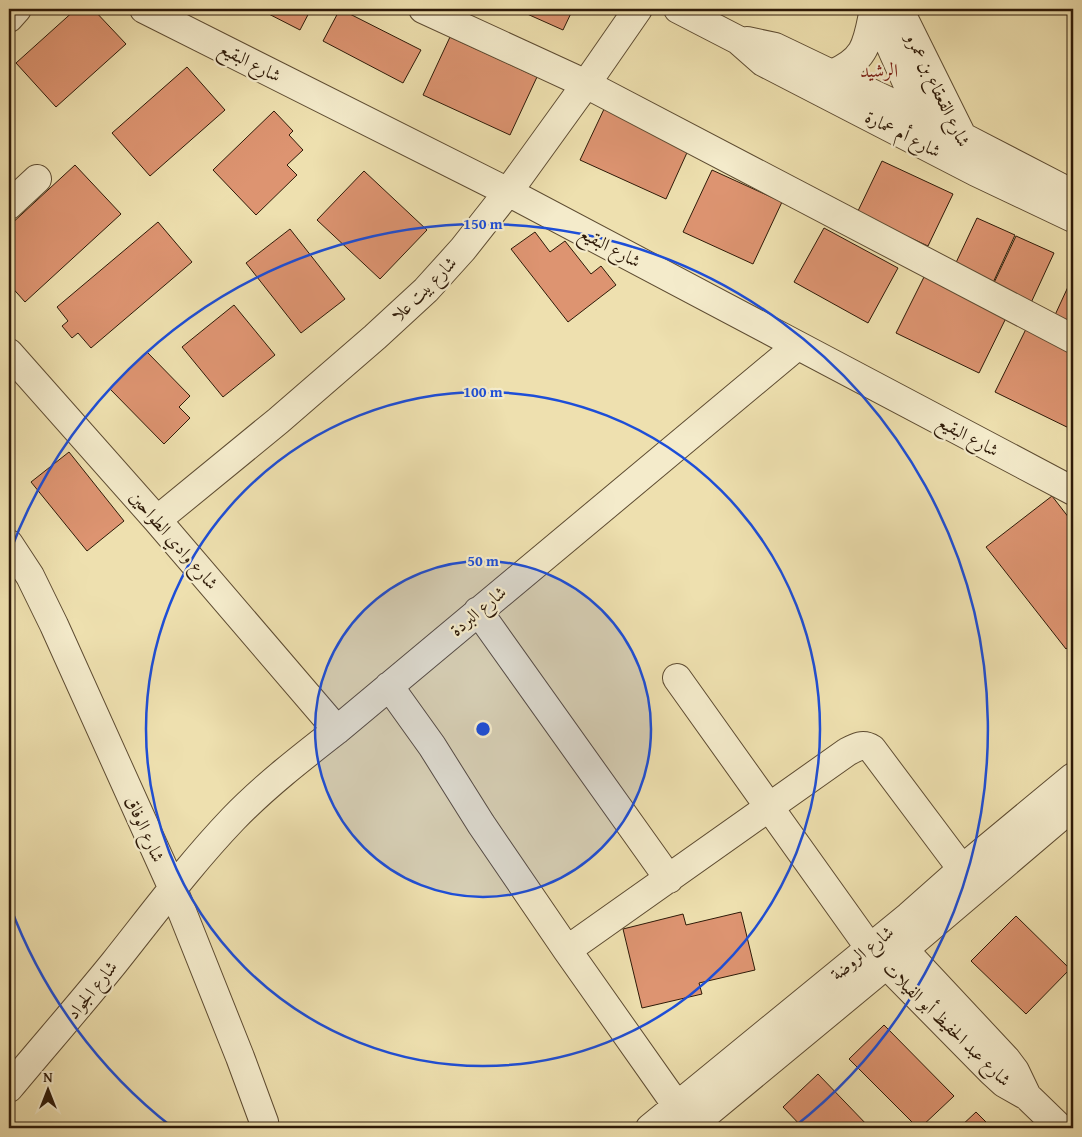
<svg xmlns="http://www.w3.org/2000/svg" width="1082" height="1137" font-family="'Gentium Book Plus',Amiri,serif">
<rect width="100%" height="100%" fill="#eee0af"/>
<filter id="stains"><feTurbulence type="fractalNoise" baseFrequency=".004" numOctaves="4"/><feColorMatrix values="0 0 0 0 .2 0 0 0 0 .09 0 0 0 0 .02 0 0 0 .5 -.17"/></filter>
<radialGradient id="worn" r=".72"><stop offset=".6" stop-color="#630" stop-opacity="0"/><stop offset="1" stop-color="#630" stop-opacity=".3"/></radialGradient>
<path fill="#dd9471" stroke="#2e1a08" d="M76 9H93L126 44 56 107 16 63Z
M259 9H311L300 30Z
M340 9 421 50 403 83 323 41Z
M516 9H573L563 30Z
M450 37 537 77 510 135 423 95Z
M187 67 225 110 150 176 112 133Z
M605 107 690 146 666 199 580 160Z
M274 111 293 131 289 135 303 150 287 165 297 175 256 215 213 170Z
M882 161 953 194 928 246 857 213Z
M75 165 121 214 25 302 9 284V226Z
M712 170 782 202 753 264 683 232Z
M364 171 427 230 380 279 317 220Z
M977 218 1015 235 991 287 953 269Z
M158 222 192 262 91 348 78 333 72 338 62 326 68 321 57 307Z
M824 228 898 268 868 323 794 282Z
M290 229 345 299 301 333 246 263Z
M535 232 550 252 565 241 591 274 601 266 616 285 568 322 511 249Z
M1016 236 1054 253 1030 305 992 287Z
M925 275 1007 316 979 373 896 333Z
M1073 276V323L1055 315Z
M234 305 275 355 223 397 182 347Z
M1027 327 1073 350V430L995 392Z
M147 352 190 396 179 407 190 418 164 444 110 389Z
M69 452 124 521 87 551 31 482Z
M1052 496 1073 523V643L1066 649 986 547Z
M741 912 755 970 699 983 702 994 642 1008 623 929 683 914 686 925Z
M1016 916 1070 969 1026 1014 971 961Z
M884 1025 954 1096 920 1128H918L849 1059Z
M818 1074 870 1128H803L783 1107Z
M976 1112 992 1128H959Z"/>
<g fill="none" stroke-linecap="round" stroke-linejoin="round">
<g stroke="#5e4c32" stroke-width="30">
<path id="minor" d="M144 9 508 192 1073 491
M423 9 586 84 1073 339
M678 9 738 40 763 62 976 172 1073 218
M874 9 926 126
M899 9 965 142
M9 18 17 9
M747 41 775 47 963 137 1073 194
M832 74C867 59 867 43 874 9
M9 205 37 179
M9 353 157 520 337 730
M157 520 278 421 375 337 426 290 463 249 508 192 586 84 638 9
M9 544 30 576 54 625 173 889 240 1057 264 1122 265 1128
M478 611 669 879
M677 678 869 947 992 1072 1004 1083 1027 1096
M389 686 432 746 481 824 567 950 677 1106
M891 936 1006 1059 1015 1071 1027 1096 1060 1128
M567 950 847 752C856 747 863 743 872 749L962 869
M9 1088C44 1046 80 1005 114 963 153 914 190 864 233 819 265 786 301 758 337 730L797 346
M650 1128 909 916 962 869 1073 777
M689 1128 886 965 1073 806"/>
</g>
<use href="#minor" stroke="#f4ebcb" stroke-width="28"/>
</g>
<circle cx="483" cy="729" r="168" fill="#1d4ed8" fill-opacity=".12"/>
<g fill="none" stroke="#1d4ed8" stroke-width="2.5">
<circle cx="483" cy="729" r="168"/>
<circle cx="483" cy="729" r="337"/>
<path d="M172 1127A505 505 0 0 1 10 906M10 552A505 505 0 1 1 794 1127"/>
</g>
<g text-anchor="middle" stroke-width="4.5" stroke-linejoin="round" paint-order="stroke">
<g font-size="18" fill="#2e1a08" stroke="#f4ebcb">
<text transform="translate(250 62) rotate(27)" y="6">شارع البقيع</text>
<text transform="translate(938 90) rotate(64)" y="6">شارع القعقاع بن عمرو</text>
<text transform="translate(903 134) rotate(27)" y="6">شارع أم عمارة</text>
<text transform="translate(610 247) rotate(28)" y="6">شارع البقيع</text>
<text transform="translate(424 289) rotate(-45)" y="6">شارع بيت علا</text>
<text transform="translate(968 436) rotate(28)" y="6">شارع البقيع</text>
<text transform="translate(174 540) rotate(49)" y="6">شارع وادي الطواحين</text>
<text transform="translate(478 611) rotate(-40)" y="6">شارع البردة</text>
<text transform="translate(145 829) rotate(66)" y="6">شارع الوفاق</text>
<text transform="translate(862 953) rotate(-39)" y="6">شارع الروضة</text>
<text transform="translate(92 990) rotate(-51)" y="6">شارع الجواد</text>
<text transform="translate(947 1024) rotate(44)" y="6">شارع عبد الحفيظ أبو الفيلات</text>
</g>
<g font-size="19" fill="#7a1f14" stroke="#f4ebcb">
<text x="879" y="77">الرشيد</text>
</g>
</g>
<circle cx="483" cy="729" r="8" fill="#1d4ed8" stroke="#f4ebcb" stroke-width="2.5"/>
<g font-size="15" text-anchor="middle" font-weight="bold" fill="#1d4ed8" stroke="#f4ebcb" stroke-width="4.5" stroke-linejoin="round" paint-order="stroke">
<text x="483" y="229">150 m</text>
<text x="483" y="397">100 m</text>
<text x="483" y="566">50 m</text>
</g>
<rect width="1082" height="1137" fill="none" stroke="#eee0af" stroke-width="30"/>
<rect x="10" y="10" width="1062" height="1117" fill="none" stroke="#2e1a08" stroke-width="2.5"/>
<rect x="15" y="15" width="1052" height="1107" fill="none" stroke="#2e1a08"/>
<g transform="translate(48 1090)" stroke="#f4ebcb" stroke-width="4" paint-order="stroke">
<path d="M0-4L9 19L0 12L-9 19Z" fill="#2e1a08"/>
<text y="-8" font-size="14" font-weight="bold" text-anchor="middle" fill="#2e1a08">N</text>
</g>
<rect width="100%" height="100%" filter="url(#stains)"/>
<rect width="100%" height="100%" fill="url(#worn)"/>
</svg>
